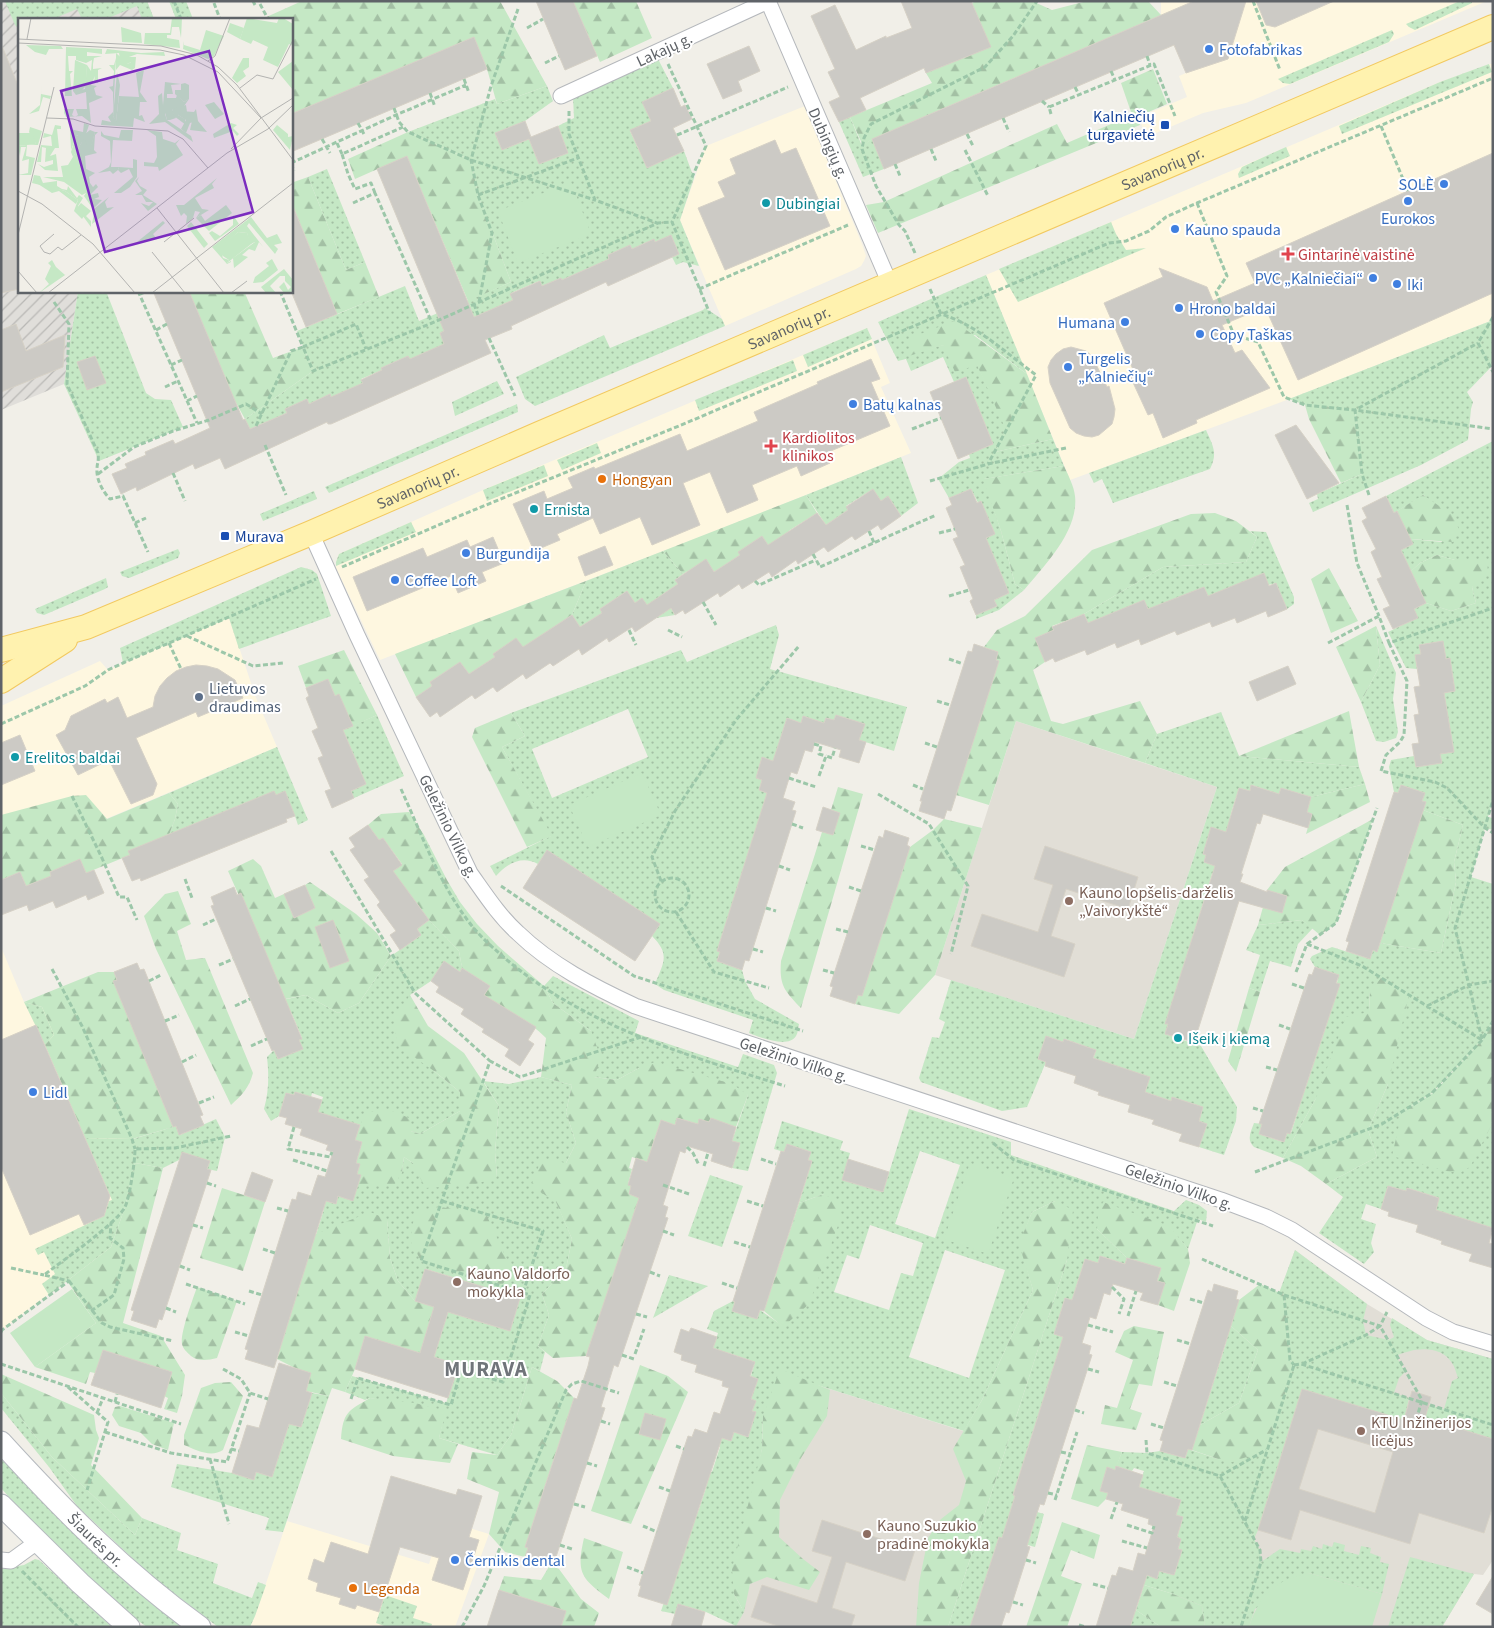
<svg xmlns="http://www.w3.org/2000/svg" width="1494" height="1628" font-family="'Source Sans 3',sans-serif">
<defs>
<pattern id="industrial-furrows" width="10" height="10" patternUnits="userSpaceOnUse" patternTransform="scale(1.25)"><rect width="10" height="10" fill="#e0deda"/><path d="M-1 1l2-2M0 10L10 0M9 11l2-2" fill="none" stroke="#b9b8b5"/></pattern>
<pattern id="grass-dots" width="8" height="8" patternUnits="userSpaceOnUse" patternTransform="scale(1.25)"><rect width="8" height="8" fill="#c5e8c5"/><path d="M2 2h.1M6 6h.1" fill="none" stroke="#a3c0a4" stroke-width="1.8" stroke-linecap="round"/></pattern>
<pattern id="forest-firs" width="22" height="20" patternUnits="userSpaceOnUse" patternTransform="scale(1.25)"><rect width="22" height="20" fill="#c5e8c5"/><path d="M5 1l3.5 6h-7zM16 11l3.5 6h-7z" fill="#a3c0a4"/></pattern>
</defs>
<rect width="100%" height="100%" fill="#f1efe8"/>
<path fill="#fef7e0" d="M1161 1H1487L1246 103 1203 113 1156 133 1147 141 1139 117 1187 97 1179 76 1186 73 1161 15Z
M1493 63V320L1292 398 1070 480 986 275 1440 82Z
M805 106 862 244 866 256 864 261 861 266 856 269 725 326 680 220 706 146Z
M867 328 890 383 881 387 911 453 721 529 380 660 336 568V562L339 554 483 490Z
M229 617 251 683 254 693 277 747 1 863V706L100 661 108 670Z
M1 947 24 1002 42 1007 132 1139 111 1247 3 1329 1 1332Z
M443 1520 489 1534 455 1627H250L255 1616 287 1521 429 1564Z"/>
<path fill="url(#industrial-furrows)" d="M1 1H147L154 19H19V291H78L64 384 1 410Z"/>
<path fill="#e1ded6" d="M1016 721 1217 787 1134 1039 935 975Z
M1295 1250 1367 1304 1427 1340 1493 1359V1560L1483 1575 1474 1574 1442 1627H1162Z
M817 1385 1001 1443 936 1627 736 1626Z"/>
<path fill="url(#grass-dots)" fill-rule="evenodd" d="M5 1H147L154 19H142L137 6 106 19H82L77 9 53 19H19V29L15 25Z
M169 1H186L193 19H176Z
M1460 1H1472V3L1415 30 1409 27 1406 24Z
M1392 30 1394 34 1389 42 1290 84 1283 83 1278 79Z
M658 59 673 88 643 102 651 121 630 131 647 168 684 151 694 178 680 220 699 266 683 262 676 265 672 257 679 254 671 235 655 242 654 239 632 249 630 245 608 255 609 259 562 280 561 278 542 286 539 281 511 293 513 300 440 333 447 349 410 359 408 356 381 368 382 370 361 379 363 383 333 402 330 394 309 404 307 399 286 409 287 413 250 429 245 419 313 371 297 331 405 286 419 321 511 282 478 195 471 160 408 132 495 99 497 104 547 86 553 101 525 121 495 133 502 150 529 139 539 164 568 153 558 126 574 118 573 97Z
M1489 64 1492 72 1342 134 1339 126 1440 82Z
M850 117 862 146 872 139 884 169 863 177 839 122Z
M1286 147 1290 156 1239 178 1238 174 1242 167Z
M327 169 365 262 346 270 308 177Z
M1111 222 1116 234 1126 250 1146 248 1018 302 999 269Z
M986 275 1027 374 975 335 910 355 943 345 977 364 1007 430 995 452 1053 439 1064 466 984 479 1001 531 1015 584 1024 590 999 610 976 619V615L997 606 994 600 1009 593 995 561 982 540 994 534 971 489 949 498 938 479 959 462 970 458 969 454 993 444 966 377 954 382 943 357 911 371 906 359 898 361 878 322Z
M78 291H106L146 393 155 399 171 400 183 427 99 461 64 384Z
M705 308 722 319 725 326 535 406 525 399 516 377 604 335 610 348 703 310Z
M1493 320V365L1467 392 1473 402 1471 409 1468 440 1421 465 1313 512 1309 503 1318 499 1317 494 1362 474 1355 411 1305 405 1289 399Z
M867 328 872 339 808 367 803 355Z
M793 360 797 371 699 411 695 400Z
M497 381 504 394 455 416 452 402Z
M517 404 518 412 329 493 325 487Z
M1206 430C1213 446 1218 453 1210 469L1113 503 1102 479 1094 483 1089 473Z
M1493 441V800L1488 817 1493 818V830L1485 828 1471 877 1493 884V1021L1482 1040 1432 1093 1402 1112 1489 1128 1493 1122V1228L1461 1218 1434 1214 1439 1198 1408 1188 1406 1191 1388 1186 1381 1209 1366 1204 1361 1219 1376 1224 1371 1243 1374 1252 1364 1264 1319 1233 1343 1197 1326 1184 1377 1157 1368 1130 1388 1084 1370 991 1369 1012 1315 1100 1283 1158 1254 1147C1246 1140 1251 1131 1254 1123L1262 1124 1259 1134 1283 1142 1287 1133H1291L1299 1108 1300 1091 1304 1092 1326 1026 1339 975 1315 967 1310 959 1312 956 1332 947 1370 959 1373 950 1377 951 1380 943 1441 953 1456 882 1454 862 1463 825 1423 810 1426 802 1422 801 1424 793 1401 785 1398 793 1394 792 1389 767 1391 760 1414 756 1416 767 1441 763 1440 754 1454 752 1448 718 1440 694 1455 691 1450 659H1446L1443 641 1419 645 1421 654 1415 655 1417 669 1406 668 1388 632 1417 618 1414 609 1426 603 1451 611 1476 603 1472 587 1486 560H1455L1437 555 1420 563 1409 573 1398 551 1412 544 1410 539 1442 542 1424 495 1394 513 1386 496Z
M597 443 601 453 562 470 557 460Z
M901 457 918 503 901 516 888 496 881 501 873 489 846 506 848 510 826 525 806 495Z
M544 465 548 476 487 501 483 490Z
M314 491 317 499 263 521 260 514Z
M411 522 416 532 336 566V562L339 554Z
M1250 531 1266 532 1294 597V604L1287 609 1276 583 1210 601 1204 587 1172 600 1150 614 1144 600 1090 628 1084 614 1163 567 1246 562 1257 537Z
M178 549 180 553 178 558 129 578 122 576 120 572Z
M663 551 683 574 675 580 678 584 662 595 675 615 656 618 635 603 627 591 600 609 602 613 580 627 572 615 586 581Z
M301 567 312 570 317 574 331 616 239 649 229 618 123 663 120 648Z
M106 578 108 587 105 589 44 615 37 613 35 609Z
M776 625 779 635 770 669 907 707 894 751 859 740 864 724 836 715 834 720 826 718 824 723 803 716 801 723 787 718 779 743 780 763 762 758 756 778 762 780 759 790 771 794 717 951 720 952 717 961 742 970 745 981 755 999 799 1024C798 1028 798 1033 796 1036 788 1049 759 1037 749 1033L753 1020 664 990 655 984C663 963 671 955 652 936L659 924 548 851 538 864C522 855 508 863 496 876L490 866 551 836 502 747 525 736 511 713 681 650 687 662ZM628 709 648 757 552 798 532 749Z
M1376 626 1396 673 1393 699 1398 732 1396 738 1384 742 1376 741 1361 702 1380 665Z
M1221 712 1239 756 1359 767 1365 784 1311 797 1281 788 1279 794 1252 785 1250 791 1239 788 1231 813 1228 833 1211 828 1203 854 1206 855 1204 862 1219 867 1212 874 1166 1024H1168L1165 1034 1201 1046 1237 1107 1236 1121 1224 1155 1199 1147 1207 1124 1199 1121 1203 1107 1172 1097 1171 1101 1145 1092 1150 1077 1092 1063 1096 1050 1065 1039 1063 1042 1046 1036 1038 1059 1046 1062 1027 1107 1002 1111 921 1082 919 1078 932 1037 939 1038 945 1022 939 1019 951 980 1134 1039 1217 787 1145 763 1157 734Z
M377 715 404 776 354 798 351 791 366 784 338 732Z
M277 747 308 820 298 825 295 816 276 795 169 835 175 819 178 804 169 793Z
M429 920 459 951 462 968 460 972 444 962 431 981 410 995 434 1071 460 1092V1111L420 1134 411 1131 360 1125 317 1115 323 1097 312 1093 311 1097 296 1092 294 1095 286 1093 279 1116 271 1121 264 1109C269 1090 269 1076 267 1057L274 1050 278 1059 302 1049 299 1040 302 1038 292 1014 282 1000 306 995 338 1013 359 1003 391 956 421 935 417 929Z
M1302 920 1313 928 1298 944 1291 967 1270 961 1260 992 1249 988 1260 955 1246 950 1258 925Z
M553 976 639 1021 635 1033 738 1067 743 1054 774 1065 777 1073 748 1171 732 1168 740 1144 732 1141 748 1095 639 1068 617 1080 594 1077 591 1031 553 1003 544 986Z
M24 1002 42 1007 54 1035 45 1045Z
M541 1077 572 1085 566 1112 576 1143 566 1163 556 1201 572 1239 566 1269 542 1294 549 1315 538 1346 545 1352 540 1371 532 1367 511 1435 497 1455 439 1438 445 1412 370 1398 365 1400 345 1392 352 1376 446 1403 459 1365 434 1357 448 1312 510 1331 520 1298 426 1269 415 1301 398 1281 390 1258 387 1220 316 1235 324 1209 322 1200 336 1204 338 1196 358 1185H386L402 1172 404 1157 413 1163 497 1177 495 1152 499 1106 483 1081 509 1084Z
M909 1109 1011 1142V1155L1174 1211 1186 1200 1199 1205 1207 1211 1206 1222 1198 1219 1188 1249 1168 1226 1097 1229 1127 1258 1125 1264 1101 1256 1098 1263 1085 1259 1076 1287 1077 1302 1065 1298 1054 1334 1067 1338 1034 1428 1026 1453 1025 1470 1021 1469 1013 1495 1015 1496 1013 1505 1044 1514 1035 1547 999 1537 970 1627H948L1067 1260 1055 1201 1032 1212 1020 1244 1033 1290 982 1400 964 1431 817 1385 763 1416 762 1449 734 1594 744 1612 736 1626 706 1612 682 1605 675 1614 661 1611C672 1576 690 1548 694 1511L698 1512 706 1488 708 1471 712 1472 720 1447 716 1445 719 1437 731 1441 734 1432 748 1437 756 1412 752 1411 755 1401 751 1399 757 1379 751 1376 755 1362 729 1353 712 1351 718 1333 707 1329 714 1311 733 1301 735 1302 733 1311 757 1319 760 1310 783 1326 824 1194 799 1203 812 1161 808 1160 811 1152 787 1144 784 1152 774 1149 782 1121 843 1141 840 1150 850 1153 842 1180 883 1192ZM920 1151 960 1165 935 1238 895 1224ZM870 1225 923 1243 913 1276 901 1273 889 1310 834 1292 847 1255 859 1259ZM945 1250 1005 1270 969 1378 909 1357Z
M216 1119 225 1137 217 1171 207 1169 210 1161 179 1160 163 1168 135 1163 125 1207 111 1247 49 1295 42 1284 55 1274 44 1252 38 1255 35 1249 104 1216 109 1201 112 1200 85 1138 133 1139 176 1126 180 1135Z
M710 1175 743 1186 722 1247 688 1236Z
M1295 1250 1367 1304 1363 1321 1366 1335 1389 1340 1394 1337 1390 1325 1392 1318 1427 1340 1493 1359V1439L1431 1420 1422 1426 1429 1405 1444 1409 1452 1381 1458 1378C1456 1373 1455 1367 1452 1363 1440 1344 1413 1348 1396 1356L1405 1372 1399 1378 1394 1393 1409 1398 1404 1420 1302 1389 1258 1530 1254 1539 1260 1550 1261 1562 1280 1549 1300 1553 1301 1549 1311 1551 1313 1546 1322 1549 1323 1544 1332 1547 1334 1542 1345 1545 1344 1551 1359 1555 1361 1546 1371 1548 1370 1553 1381 1557 1380 1562 1389 1564 1382 1594 1309 1573 1255 1609 1249 1627H1205L1202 1606 1173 1594 1141 1584 1144 1574 1157 1578 1159 1571 1174 1575 1182 1550 1178 1549 1181 1539 1177 1537 1183 1517 1176 1515 1181 1500 1155 1492 1138 1490 1144 1471 1134 1468 1132 1471 1116 1466 1122 1452 1147 1453 1160 1451 1185 1458 1188 1449 1218 1459 1294 1365 1290 1360 1284 1295 1279 1293Z
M669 1275 708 1286 653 1318Z
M1228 1325 1231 1326 1258 1350 1239 1403 1200 1425 1226 1343Z
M1 1393 52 1457 135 1535 142 1518 181 1533 177 1550 218 1564 213 1583 252 1598 258 1582 266 1585 255 1616 250 1627H218L150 1575 77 1506 49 1467 1 1408Z
M312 1393 329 1396 283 1532 265 1530 269 1518 171 1487 177 1464 232 1473 254 1480 256 1472 272 1477 289 1424 301 1427Z
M1 1457 63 1522 129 1585 187 1627H147L137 1620 85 1575 35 1526 1 1488Z
M1410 1557 1474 1574 1442 1627H1388Z
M35 1559 39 1560 112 1627H1V1569L24 1565Z
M385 1595 417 1606 413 1618 432 1624 431 1627H387L376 1623Z
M1132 1609 1136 1610 1161 1627H1130L1127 1625Z"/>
<path fill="url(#forest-firs)" d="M302 1H500L547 86 497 104 487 69 474 37 291 114V19H262Z
M573 1H636L652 38 600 62Z
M977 1H1032L1052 10 1087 1H1148L1161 15 872 139 863 146 850 117 932 83 926 73 990 47 972 3Z
M1153 69 1167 104 1137 117 1140 125 878 233 866 205 884 202 1057 124 1067 143 1132 115 1121 83Z
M408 132 471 160 478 195 511 282 468 301 407 156 355 179 348 159Z
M308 177 346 270 365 262 379 297 337 314 293 206H291V183Z
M189 291H244L273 358 303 347 313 371 245 419 235 401Z
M954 321 1027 374 1053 439 995 452 1006 430 977 365 955 372 943 345 909 356 910 338Z
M1305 405 1355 410 1362 474 1341 483 1309 419Z
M1064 466C1068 475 1074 486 1075 496 1079 531 1044 566 1024 590L1015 584 1001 531 983 479Z
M806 495 817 513 790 530 770 549 762 536 739 552 740 555 714 572 706 560 683 574 663 551Z
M1423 495 1454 516 1459 530 1453 542 1410 539 1397 511Z
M1215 513 1236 521 1257 537 1246 562 1163 567 1084 614 1052 626 1054 630 1035 638 1045 662 1033 670 1051 721 1063 724 1140 701 1157 734 1145 763 1016 721 989 805 956 795 999 661 996 660 998 652 984 647 997 630 1025 616 1092 550 1191 514Z
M1437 555 1455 560H1487L1488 574 1472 587 1476 603 1451 611 1426 603 1411 571 1420 563Z
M1329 568 1358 621 1331 633 1311 579Z
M586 581 572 615 545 633 525 651 516 639 493 654 495 657 469 674 460 662 430 682 432 686 416 697 395 654Z
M1376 626 1380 665 1361 702 1336 647Z
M344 650 377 715 353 726 335 696 328 679 306 688 298 666Z
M1349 711 1359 767 1239 756Z
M511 713 525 736 502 747 552 836 527 847 472 737 475 728Z
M1365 784 1370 802 1306 834 1312 814 1307 812 1311 797Z
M838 787 863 794 801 1008C785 991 779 986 781 961L822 832 840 813 831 810Z
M169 793 178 804 175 819 169 835 130 855 86 873 80 859 50 872 51 876 26 886 20 872 1 880V815L72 796 86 795 107 819Z
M1423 810 1463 825 1454 862 1456 882 1441 953 1380 943Z
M409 812 424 835 447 880 460 902 477 924 498 946 544 986 553 1003 591 1031 601 1058 594 1077 617 1080 639 1068 655 1062 732 1084 748 1095 736 1127 711 1119 709 1122 698 1124 678 1118 675 1125 661 1120 652 1146 651 1163 632 1157 629 1168 632 1169 628 1184 631 1186 629 1194 643 1199 586 1356 553 1358 538 1346 549 1315 542 1294 566 1269 572 1239 556 1202 531 1186 542 1158 566 1163 576 1143 566 1112 572 1085 541 1077 546 1038C527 1019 506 1009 481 1000L490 986 462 968 459 951 429 920 409 893 389 874 402 864 383 838 379 840 368 825 381 814Z
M944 819 982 828 935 975 899 1014 855 1004 858 995 862 996 910 847 933 830Z
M1373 819 1336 923 1320 935 1302 920 1258 925 1263 907 1282 913 1287 896 1267 890 1285 867Z
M253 859 261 866 275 898 284 894 294 918 315 908 305 885 310 882 356 914 377 933 391 956 359 1003 338 1013 306 995 285 999 228 871Z
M178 891 191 924 177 931 186 960 205 958 253 1073C249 1088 242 1095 231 1105L156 949 144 916 165 894Z
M98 972H114L117 980 114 981 173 1127 132 1139 85 1138 45 1045 54 1035 42 1007 24 1002Z
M1381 978 1409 995 1388 1084 1368 1130 1377 1157 1326 1184 1301 1166 1283 1158 1315 1100 1346 1017 1369 1012 1370 991Z
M1249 988 1260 992 1236 1072 1228 1061Z
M410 995 428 1026 464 1053 499 1106 495 1152 497 1177 473 1185 425 1188 413 1163 404 1157 402 1172 395 1184 386 1186 358 1185 357 1174 360 1164 356 1163 362 1142 355 1140 360 1125 366 1113C387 1107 392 1110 411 1119V1131L420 1134 460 1111V1092L434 1071 397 1045 394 1019Z
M1493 1021V1122L1470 1167 1461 1172H1450L1392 1156 1402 1112 1433 1093 1482 1040Z
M135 1163 163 1168 123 1323 161 1336 185 1375 182 1396 177 1413 164 1409 168 1398 164 1396 172 1372 103 1350 95 1373 90 1372 86 1384 35 1367 96 1323 67 1281 111 1247 125 1207Z
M222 1188 265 1202 243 1271 200 1258Z
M824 1194 840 1204V1220L809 1304 783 1327 764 1311 799 1203Z
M1055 1201 1073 1210 1067 1260 948 1627H916L919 1583 928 1538 941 1519 959 1505 966 1481 953 1449 982 1400 1033 1290 1019 1244 1032 1212Z
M1103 1202 1169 1226 1188 1249 1190 1263 1174 1311 1158 1305 1165 1283 1157 1281 1161 1268 1127 1258 1097 1229 1098 1215Z
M440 1207 486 1214 514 1275 500 1285 421 1261 411 1242 412 1225 419 1210Z
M370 1212 387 1219 390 1258 398 1281 415 1301 434 1307 420 1353 365 1336 355 1369 345 1392 332 1388 329 1396 306 1391 311 1373 297 1369 277 1359 310 1251 312 1233 316 1234Z
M1260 1284 1284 1295 1290 1360 1294 1365 1267 1450 1232 1462 1218 1459 1192 1450 1200 1425 1239 1403 1258 1350 1231 1326 1239 1300Z
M197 1287 237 1301 217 1358C208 1360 199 1362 191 1356 187 1352 183 1349 182 1344 180 1333 193 1299 197 1287Z
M1134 1326 1164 1332 1152 1386 1139 1384 1130 1409 1142 1413 1136 1430 1101 1424 1105 1405 1117 1408 1133 1360 1115 1352 1124 1331Z
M640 1365 668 1376 688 1392 631 1524 591 1511Z
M532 1367 557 1381 574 1398 566 1423 569 1424 560 1440 525 1547 528 1548 525 1557 505 1552 489 1534 499 1492 467 1479 472 1452 497 1455 511 1435Z
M780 1369 830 1390 827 1416 801 1458 780 1500 779 1537 803 1559 820 1572 809 1590 767 1577 750 1584 744 1612 734 1594 732 1569 762 1449 763 1416Z
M1 1374 94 1415 96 1430 99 1438 91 1465 142 1518 135 1535 52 1457 1 1393Z
M231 1382 243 1396 223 1450C211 1458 196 1450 184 1445V1435L201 1388 215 1383Z
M370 1398 415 1403 446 1411 439 1438 458 1444 450 1463 393 1456 341 1439C343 1412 348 1411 370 1398Z
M120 1406 174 1423 168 1450 152 1444 141 1433 119 1426 112 1415 115 1407Z
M1087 1445 1122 1452 1115 1470 1107 1468 1100 1490 1108 1493 1106 1499 1098 1507 1071 1499Z
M1062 1522 1100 1535 1094 1559 1071 1550 1061 1576 1082 1584 1067 1627H1026Z
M584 1538 623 1552 609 1599C581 1578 576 1573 584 1538Z
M550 1565 559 1569 581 1599 599 1613 594 1627H561L565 1611 499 1590 504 1576 541 1580Z
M1144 1585 1173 1594 1202 1606 1205 1627H1161L1136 1610Z"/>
<path fill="#c5e8c5" d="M571 182 591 234 518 263 498 211Z
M642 773 661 815 588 847 569 805Z
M970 1163 1014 1178 988 1254 944 1239Z
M72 1289 96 1323 35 1367 10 1333Z
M1309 1573 1382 1594 1372 1627H1249C1260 1594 1275 1580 1309 1573Z"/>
<path fill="#cccac5" stroke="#d6d1c6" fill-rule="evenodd" d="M536 1H573L597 56 565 70Z
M901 1H971L991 47 926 73 924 68 860 98 866 110 839 122 829 102 840 97 828 72 835 69 811 16 835 5 856 50 886 36V38L912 28Z
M1194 1H1246L1228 59 1186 73 1174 45 884 169 872 139Z
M1256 1H1334L1275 27 1266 25Z
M474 37 487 69 291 152V114Z
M2 46 19 88V289L1 293Z
M749 46 760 71 738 81 742 91 723 99 707 64Z
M673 88 681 107 685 105 692 119 673 128 684 151 647 168 630 130 651 121 642 102Z
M525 121 531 137 558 126 568 153 539 164 529 139 502 150 495 133Z
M775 140 781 154 796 148 830 226 725 270 698 208 725 197 718 182 736 174 730 159Z
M1493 153V293L1298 380 1265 307 1222 325 1235 353 1242 350 1270 388 1196 420 1197 423 1163 438 1153 413 1148 415 1130 376 1135 374 1104 303 1163 277 1159 268 1207 287 1213 301 1255 283 1246 263Z
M407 156 474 317 513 300 510 294 540 281 542 286 561 278 562 280 609 259 608 255 630 245 632 249 654 239 655 242 671 235 679 254 608 286 606 282 511 326 512 329 485 340 491 353 331 424H328L327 422 225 469 220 458 195 469 193 464 137 491 136 487 121 494 112 474 127 468 125 464 146 455 145 452 173 440 175 444 210 428 153 291H189L243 420 245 419 250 429 287 413 285 409 307 399 309 404 330 394 331 397 363 383 361 380 382 370 381 368 408 356 410 359 444 344 440 333 444 331 377 169Z
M292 204 337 314 306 327 291 291Z
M16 324 26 351 65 335 63 367 1 392V330Z
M1071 347 1086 351 1092 356 1107 387 1109 386 1115 409 1114 417 1112 424 1099 435 1092 437 1084 436 1076 433 1070 428 1050 383 1048 367 1051 360 1056 354 1063 349Z
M95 356 106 383 87 390 77 362Z
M871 359 880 379 871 382 890 426 826 453 830 463 801 476 797 466 752 485 758 500 727 513 710 472 683 483 700 525 652 545 640 517 600 534 593 518 557 534 560 540 534 551 513 504 544 491 547 499 573 488 568 478 594 467 595 469 680 434 687 451 758 421 754 412 818 384 817 382Z
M966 377 993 444 958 459 930 392Z
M1296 425 1339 483 1307 499 1275 435Z
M873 489 881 501 888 496 901 516 881 530 878 525 855 540 852 536 828 552 824 547 798 564 796 560 772 577 769 572 742 589 739 584 720 597 718 593 685 614 683 610 675 615 671 608 635 632 632 627 609 642 607 638 582 655 579 649 553 666 550 663 526 679 523 674 497 692 493 687 475 699 472 695 440 717 437 712 430 717 416 697 432 686 430 682 460 662 469 674 495 657 493 654 516 638 523 647 572 615 580 627 602 613 600 609 627 591 635 603 642 598 647 605 678 584 675 580 706 559 714 572 740 555 738 552 762 536 768 545 817 513 826 525 848 510 846 507Z
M971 489 977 503 981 501 995 534 986 538 1009 593 994 600 997 606 976 615 970 601 973 599 960 567 965 565 953 539 958 537 946 508 952 505 949 498Z
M1386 496 1394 513 1397 511 1413 544 1401 550 1426 603 1414 609 1418 618 1393 629 1383 609 1390 606 1377 579 1382 577 1371 552 1376 549 1362 521 1367 518 1362 508Z
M493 537 504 563 482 572 486 581 458 593 451 576 367 611 353 577 423 548 427 557 467 540 470 547Z
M605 546 613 565 585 576 578 557Z
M1264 573 1269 586 1276 583 1287 609 1268 617 1266 611 1237 623 1235 618 1212 627 1210 622 1177 635 1175 631 1141 645 1139 639 1117 648 1115 643 1087 655 1085 650 1055 662 1053 658 1045 662 1035 638 1054 630 1052 627 1084 614 1088 623 1144 600 1148 609 1204 587 1208 596Z
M1443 641 1446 659 1450 658 1455 691 1444 693 1454 752 1440 754 1442 763 1416 767 1412 744 1419 743 1414 715 1419 714 1414 687 1420 686 1415 655 1421 654 1419 645Z
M974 644 998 652 996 660 999 661 951 811 947 810 944 819 919 811 922 801H920L968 651 972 652Z
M196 665 207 666 218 669 235 680 243 698 198 717 196 712 136 738 157 784 153 795 131 804 109 760 78 775 56 735 65 730 71 716 105 699 107 703 118 697 127 718 153 707 155 696 160 686 167 678 176 671 186 667Z
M1288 666 1296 684 1257 701 1249 682Z
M328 679 335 696 339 694 353 726 343 730 366 784 351 791 354 798 332 808 325 791 331 789 318 758 323 756 312 731 318 728 306 698 309 696 306 688Z
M836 715 865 724 859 740 866 742 859 763 839 757 841 750 815 742 812 752 805 750 797 774 791 772 783 798 795 802 792 810 796 811 749 961 745 960 742 970 717 961 720 952 717 951 767 793 759 790 762 780 756 778 762 757 773 761 787 718 801 723 803 716 824 723 826 718 834 720Z
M20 735 35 771 1 785V743Z
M1251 785 1279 794 1281 788 1311 797 1307 812 1312 814 1308 828 1263 814 1260 824 1257 823 1241 874H1243L1240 882 1267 892V890L1287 896 1282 913 1239 901 1197 1033 1193 1032 1190 1041 1165 1034 1168 1024H1165L1215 866 1204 862 1206 855 1203 854 1211 827 1226 832 1239 788 1250 791Z
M1401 785 1425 793 1422 801 1426 802 1377 952 1373 950 1370 959 1346 951 1349 942 1346 941 1394 792 1398 793Z
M274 791 276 795 285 791 295 816 286 819 287 822 141 881 140 878 132 881 122 858 130 855 128 851Z
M823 807 840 813 833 835 816 830Z
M368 825 379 840 383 838 402 865 393 871 429 920 417 929 421 935 400 950 390 935 396 931 377 905 380 902 364 880 369 877 350 850 355 847 349 838Z
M885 830 909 838 907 845 910 847 862 996 858 995 855 1004 830 996 833 987 830 986 879 836 883 838Z
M1045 846 1138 877 1128 909 1066 889 1051 936 1075 944 1064 977 971 946 982 914 1038 932 1053 885 1034 879Z
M547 850 660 924 635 961 523 888Z
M80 859 86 873 94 870 104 893 88 900 86 895 56 908 53 901 29 911 27 905 1 915V880L20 872 26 886 51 876 50 872Z
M305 885 315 908 294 918 284 894Z
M234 887 237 895 241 893 302 1039 299 1040 303 1049 278 1059 274 1050 272 1051 211 906 214 905 211 897Z
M333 920 349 961 330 968 315 927Z
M444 961 460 972 462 968 490 986 484 995 536 1027 528 1040 534 1044 520 1066 505 1056 509 1049 482 1032 484 1029 461 1014 464 1009 436 992 439 987 431 981Z
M137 963 140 970 144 969 203 1115 200 1116 204 1125 179 1135 176 1126 173 1127 113 981 117 980 114 972Z
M1315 967 1339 975 1336 983 1340 984 1290 1134 1287 1133 1284 1142 1259 1134 1262 1124H1259L1309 974 1312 975Z
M36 1025 110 1196 104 1216 84 1225 79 1214 30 1235 1 1167V1040Z
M1046 1036 1063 1042 1064 1039 1096 1050 1093 1058 1150 1077 1145 1092 1171 1101 1172 1097 1203 1107 1199 1121 1207 1124 1199 1147 1179 1141 1182 1134 1152 1124 1154 1120 1128 1112 1130 1105 1098 1095 1099 1092 1074 1083 1076 1076 1045 1066 1046 1062 1038 1059Z
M295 1092 322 1100 318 1112 360 1125 355 1140 362 1142 356 1163 360 1164 357 1174 361 1175 353 1201 338 1196 336 1204 326 1201 274 1368 245 1359 248 1350 245 1349 292 1199 296 1200 298 1192 311 1196 318 1175 325 1177 333 1152 326 1150 328 1145 300 1135 302 1129 285 1124 287 1118 279 1116 286 1093 294 1095Z
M677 1118 698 1124 699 1119 709 1122 711 1118 736 1127 732 1141 740 1143 732 1168 711 1161 713 1154 687 1146 685 1153 680 1151 663 1205 668 1207 665 1217 668 1218 618 1367 614 1365 601 1407 605 1408 556 1557 553 1556 550 1565 525 1557 528 1548 525 1547 574 1398 577 1399 588 1366 590 1357 586 1356 639 1198 629 1194 631 1186 628 1185 636 1158 647 1162 661 1120 675 1125Z
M787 1144 811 1152 808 1160 812 1161 764 1311 760 1310 757 1319 732 1311 735 1302 733 1301 781 1151 784 1152Z
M182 1152 210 1161 207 1169 211 1170 162 1320 159 1319 156 1328 131 1320 134 1311 131 1310Z
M848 1159 889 1172 883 1192 842 1180Z
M252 1172 273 1180 265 1202 244 1195Z
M1388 1186 1406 1191 1407 1188 1439 1198 1436 1210 1493 1228 1489 1243 1493 1244V1268L1469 1261 1472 1254 1441 1244 1442 1241 1416 1232 1418 1225 1388 1216 1389 1212 1381 1209Z
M1100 1256 1125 1264 1127 1258 1161 1268 1157 1281 1165 1283 1158 1305 1140 1300 1143 1293 1113 1284 1110 1295 1104 1293 1096 1319 1090 1317 1082 1343 1091 1346 1089 1354 1092 1355 1044 1505 1040 1504 1037 1513 1027 1546 1030 1547 1009 1613 1006 1612 1001 1627H970L999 1537 1002 1538 1015 1496 1013 1495 1063 1337 1054 1334 1065 1298 1072 1300 1085 1259 1098 1263Z
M425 1269 520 1298 510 1331 448 1312 434 1357 459 1365 448 1398 355 1369 365 1336 420 1353 434 1307 415 1301Z
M1214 1284 1238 1291 1236 1299 1239 1300 1192 1450 1188 1449 1185 1458 1160 1451 1163 1441 1160 1440 1208 1290 1212 1292Z
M691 1328 717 1337 713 1348 755 1362 750 1376 758 1379 751 1399 756 1401 752 1411 756 1412 748 1437 734 1432 731 1441 722 1438 667 1605 638 1596 641 1586 639 1585 688 1436 692 1437 695 1429 707 1433 714 1412 720 1414 729 1388 722 1386 723 1381 695 1372 697 1365 681 1360 682 1355 674 1352 681 1329 689 1332Z
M103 1350 172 1372 161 1408 91 1385Z
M279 1363 311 1373 306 1391 312 1393 301 1427 289 1424 272 1477 256 1472 254 1480 232 1473 247 1425 259 1428Z
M1302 1389 1404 1420 1412 1391 1431 1397 1425 1418 1493 1439V1506L1484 1533 1419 1513 1410 1544 1300 1510 1291 1540 1258 1530ZM1318 1429 1393 1452 1375 1513 1299 1489Z
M645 1413 666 1419 660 1440 639 1434Z
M1116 1466 1143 1475 1139 1487 1181 1500 1176 1515 1183 1517 1177 1537 1181 1539 1178 1549 1182 1550 1174 1575 1159 1571 1157 1579 1147 1575 1130 1627H1096L1112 1575 1116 1576 1119 1567 1133 1571 1138 1553 1145 1555 1154 1526 1148 1524 1149 1519 1121 1510 1123 1504 1106 1499 1108 1493 1100 1491 1107 1467 1115 1470Z
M391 1476 456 1495 458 1489 482 1496 469 1537 479 1540 463 1590 432 1580 439 1558 400 1547 379 1612 357 1605 355 1609 339 1604 341 1598 316 1591 318 1583 308 1579 314 1559 324 1563 331 1542 368 1554Z
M822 1520 915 1550 905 1581 846 1562 832 1608 855 1615 851 1627H781L751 1617 762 1585 817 1603 832 1557 812 1551Z
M1493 1576V1614L1476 1604Z
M499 1590 566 1611 561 1627H487Z
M678 1604 705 1612 701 1627H671Z"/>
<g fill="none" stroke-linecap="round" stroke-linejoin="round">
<g stroke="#b5b8bc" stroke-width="17">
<path id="minor" d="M561 96 768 1 890 284
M311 533 357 635 470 873C485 894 499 916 518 933 551 965 594 987 635 1006L1221 1200 1266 1217 1292 1230 1426 1318 1453 1332 1493 1344
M1 1560 11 1561 37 1542"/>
</g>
<g stroke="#b6babf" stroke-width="23">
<g id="secondary">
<path id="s1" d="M1 1442C64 1511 124 1572 200 1627"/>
<path d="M1 1505 80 1583 129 1627"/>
</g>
</g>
<g stroke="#f2c960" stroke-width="26">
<g id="primary">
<path id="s2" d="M1 650 86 627 311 533 539 434 1493 27"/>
<path d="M1 681 65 640"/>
</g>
</g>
<path stroke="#9cc7a9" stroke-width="3" stroke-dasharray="5 2.5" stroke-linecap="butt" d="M174 1 181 19
M253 1 255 5
M1253 1 1280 70
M214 3 220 19
M260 4 268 19
M527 28 543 19
M1147 56 1150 65
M545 63 559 56
M668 64 706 146 672 222 710 314
M1111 71 1115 80
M464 79 469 93
M1075 87 1079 95
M430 93 435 107
M1042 101 1049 107
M394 108 399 122 408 132 471 160 595 200
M569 111V134L595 200 657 223
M1051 114 1049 107 1154 64 1175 116
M1003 118 1009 132
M358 123 365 136
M1381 126 1408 191
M967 134 973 146
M677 135 788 87
M322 139 330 153
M337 143 342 154
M931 149 936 161
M965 150 988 196
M291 163 396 115 466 85
M291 164 294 171
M895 164 900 176
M375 193 371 183 355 189 348 174 342 154 403 127
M478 195 578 158
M353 203 375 193 432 323
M1197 203 1227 276 1216 292 1234 335 1258 342 1284 397 1305 405 1355 410 1478 343
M915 253 905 231 899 225 876 186 862 149 864 138 871 124 985 67 1013 36 1037 1
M699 289 848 225
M930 289 941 314C977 325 1006 353 1036 375L988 464
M138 291 197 423
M280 291 303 347 356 324 366 349
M140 294 147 291
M54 302 69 324 67 384 98 453C99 463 97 462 97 469 96 479 103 492 110 499L123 496 148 552
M479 302 492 233 478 195 471 160 491 86 518 9
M474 304 478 315
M1493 317 1478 343 1493 372
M156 330 167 324
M489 338 515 396
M171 365 182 360
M165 387 178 381
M187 401 197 396
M256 426 291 351 303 347 313 371 432 323 658 223 672 222
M912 429 941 418
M265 445 286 495
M173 473 185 501
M98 474 134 447 173 431 209 420 246 404 262 414
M930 481 988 464 1066 448
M1369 495 1362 474 1355 410 1493 429
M1347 505 1357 563 1379 616
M135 523 146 518
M869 531 874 543
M939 533 955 529
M813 554 820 567 936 515
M342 567 452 519 686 423 1109 243 1126 241 1149 231 1166 217 1197 203 1493 78
M755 581 759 585 816 560
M949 596 969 590
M703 602 716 625
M629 630 636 645
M668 630 682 637
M187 636 253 666 283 663
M169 643 181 669
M1328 643 1379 616 1389 643 1493 608
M1389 643 1407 681 1404 735 1400 742 1386 755 1381 771 1435 782 1447 788 1485 828 1493 833
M949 659 963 664
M937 701 950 705
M1 724 85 686 108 670 123 663 316 579
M925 743 937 747
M814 744 821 746 819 754 826 756
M819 776 826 756 832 758 835 748
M789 778 816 787
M913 785 923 789
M401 789C422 835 440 886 472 926 480 936 490 945 499 953 578 1024 686 1055 785 1086
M878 794 929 824 968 886 951 954
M72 796 102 858 119 897H127L137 920
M792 824 803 828
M861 846 875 850
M331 851 415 993 490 1061
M779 866 790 870
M655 895a17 17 0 1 1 34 0a17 17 0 1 1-34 0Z
M185 879 192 898
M661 881 652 857 675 811 736 720 799 646
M501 886 634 976 803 1031
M849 887 861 891
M766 908 776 911
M676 912 714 972 769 988
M203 925 216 919
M836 929 848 932
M1307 944 1362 966 1482 1040
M753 949 763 952
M219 965 233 959
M52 969 82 1026 132 1139 135 1149
M823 970 834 973
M1296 972 1307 944 1336 923 1377 808
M149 981 161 975
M1292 984 1304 988
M235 1006 250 999
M1427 1006 1469 985 1493 981
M165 1021 179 1015
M1279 1025 1290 1029
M1482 1039 1455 928 1493 800
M251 1046 267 1039
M182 1062 196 1055
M1266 1067 1277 1070
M199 1103 214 1097
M1253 1108 1263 1111
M294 1127 288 1149 330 1157 332 1152
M993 1143 1014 1160 1213 1226
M687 1147 693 1153 699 1165
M761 1159 776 1164
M293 1160 327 1171
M704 1166 708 1153
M1255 1172 1382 1124 1432 1093 1482 1040 1493 1021
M207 1183 216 1186
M663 1185 689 1194
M442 1201 543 1231 523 1293
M747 1201 763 1206
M277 1208 288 1211
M193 1225 203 1228
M663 1231 674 1235
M734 1242 750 1247
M263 1249 275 1253
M1202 1259 1284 1295 1290 1360 1294 1365
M180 1266 190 1270
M11 1268 44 1275
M650 1272 660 1276
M69 1281 102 1323 110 1327 173 1341
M722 1283 737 1288
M186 1284 245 1304
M1112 1287 1124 1299 1119 1314
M249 1291 262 1295
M1284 1295 1380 1326 1387 1312
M1190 1299 1204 1303
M166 1308 176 1312
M91 1311 114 1295 124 1259 123 1248 110 1238 111 1223
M636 1314 647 1317
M1128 1316 1136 1291
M1088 1325 1113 1332
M1 1332 2 1330 69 1281 44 1275C62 1261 116 1224 125 1207 130 1196 135 1161 135 1149L175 1148 231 1136
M235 1332 249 1336
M1177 1340 1191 1344
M635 1354 644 1329
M622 1355 634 1359
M1 1364 181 1424
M1302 1364 1366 1335 1380 1326 1422 1400 1415 1424
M1294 1365 1301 1364 1493 1425
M223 1369 241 1379 250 1393 268 1399
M1088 1369 1099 1372
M1164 1382 1177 1386
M68 1387 108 1422 87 1490
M351 1399 358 1378 451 1405 461 1370 503 1382 530 1295 421 1261 490 1061 520 1077 641 1037
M115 1402 117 1394
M1075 1410 1084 1413
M97 1413 103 1398
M601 1421 610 1424
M1151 1424 1164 1428
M105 1432 171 1453 227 1462 250 1393
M1146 1440 1147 1453 1220 1476 1260 1550 1261 1562 1241 1627
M676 1446 684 1449
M231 1449 239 1451
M1061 1452 1070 1454
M210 1459 229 1524
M587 1463 597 1466
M1220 1476 1266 1450
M659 1487 670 1491
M1048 1493 1057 1495
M1055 1500 1077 1432
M574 1504 585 1507
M1111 1519 1117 1502
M1245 1521 1294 1365
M1127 1525 1152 1533 1154 1526
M643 1526 657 1532
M1122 1541 1147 1548
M560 1545 572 1549
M1026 1560 1036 1563
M627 1567 643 1573
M22 1571 78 1627
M1093 1584 1108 1588
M1013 1602 1023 1605
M1079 1625 1086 1627
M462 1627 484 1586 566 1390 572 1384 581 1381 619 1393"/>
<use href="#minor" stroke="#fff" stroke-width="15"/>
<use href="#secondary" stroke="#fff" stroke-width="21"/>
<use href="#primary" stroke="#fff2af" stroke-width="24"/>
</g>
<g fill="#3f7fe0" stroke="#fff" stroke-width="2">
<circle cx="1209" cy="49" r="5"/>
<circle cx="1444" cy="184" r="5"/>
<circle cx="1408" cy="201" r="5"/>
<circle cx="1175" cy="229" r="5"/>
<circle cx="1373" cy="278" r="5"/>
<circle cx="1397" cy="284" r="5"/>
<circle cx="1179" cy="308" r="5"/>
<circle cx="1125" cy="322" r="5"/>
<circle cx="1200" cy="334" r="5"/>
<circle cx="1068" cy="367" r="5"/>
<circle cx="853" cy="404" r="5"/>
<circle cx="466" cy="553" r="5"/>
<circle cx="395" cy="580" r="5"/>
<circle cx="33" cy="1092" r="5"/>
<circle cx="455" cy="1560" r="5"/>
</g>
<g fill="#1a4fb4" stroke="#fff" stroke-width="2">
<rect x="1160" y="120" width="10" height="10" rx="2.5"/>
<rect x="220" y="531" width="10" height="10" rx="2.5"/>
</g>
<g fill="#0f9aa8" stroke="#fff" stroke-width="2">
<circle cx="766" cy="203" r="5"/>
<circle cx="534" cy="509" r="5"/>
<circle cx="15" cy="757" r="5"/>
<circle cx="1178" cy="1038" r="5"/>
</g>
<g fill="#e0444e" stroke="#fff" stroke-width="2">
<path d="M1285.5 246.5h5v5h5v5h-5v5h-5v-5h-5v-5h5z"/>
<path d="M768.5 438.5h5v5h5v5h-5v5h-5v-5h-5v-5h5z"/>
</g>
<g fill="#e8710a" stroke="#fff" stroke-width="2">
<circle cx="602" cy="479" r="5"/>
<circle cx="353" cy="1588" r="5"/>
</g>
<circle fill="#5c6f8a" stroke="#fff" stroke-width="2" cx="199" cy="697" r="5"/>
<g fill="#8d6e63" stroke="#fff" stroke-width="2">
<circle cx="1069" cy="901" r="5"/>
<circle cx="457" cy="1282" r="5"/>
<circle cx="1361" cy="1431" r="5"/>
<circle cx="867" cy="1534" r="5"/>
</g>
<g text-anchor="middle" stroke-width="4" stroke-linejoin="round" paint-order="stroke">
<g font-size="16" fill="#5f6368" stroke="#fff">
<text transform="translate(664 49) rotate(-25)" y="6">Lakajų g.</text>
<text transform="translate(829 143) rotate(66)" y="6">Dubingių g.</text>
<text dy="6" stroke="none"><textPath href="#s2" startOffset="1258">Savanorių pr.</textPath></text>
<text dy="6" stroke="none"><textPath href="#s2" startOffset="852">Savanorių pr.</textPath></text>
<text dy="6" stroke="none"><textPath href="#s2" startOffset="448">Savanorių pr.</textPath></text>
<text transform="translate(449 826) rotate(64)" y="6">Geležinio Vilko g.</text>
<text transform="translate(794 1059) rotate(18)" y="6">Geležinio Vilko g.</text>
<text transform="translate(1179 1186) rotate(19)" y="6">Geležinio Vilko g.</text>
<text dy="6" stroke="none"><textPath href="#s1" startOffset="136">Šiaurės pr.</textPath></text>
</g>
<g font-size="16" fill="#366cbe" stroke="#fff" text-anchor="start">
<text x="1219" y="55">Fotofabrikas</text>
<text x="1434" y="190" text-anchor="end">SOLÈ</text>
<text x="1408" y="224" text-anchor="middle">Eurokos</text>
<text x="1185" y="235">Kauno spauda</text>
<text x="1363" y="284" text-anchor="end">PVC „Kalniečiai“</text>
<text x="1407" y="290">Iki</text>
<text x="1189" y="314">Hrono baldai</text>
<text x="1115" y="328" text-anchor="end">Humana</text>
<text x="1210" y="340">Copy Taškas</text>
<text x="1078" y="364">Turgelis<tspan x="1078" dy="18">„Kalniečių“</tspan></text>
<text x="863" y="410">Batų kalnas</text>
<text x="476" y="559">Burgundija</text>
<text x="405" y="586">Coffee Loft</text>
<text x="43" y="1098">Lidl</text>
<text x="465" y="1566">Černikis dental</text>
</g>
<g font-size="16" fill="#164399" stroke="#fff" text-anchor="end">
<text x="1155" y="122">Kalniečių<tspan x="1155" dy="18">turgavietė</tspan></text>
<text x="235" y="542" text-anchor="start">Murava</text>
</g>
<g font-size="16" fill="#0d838f" stroke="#fff" text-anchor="start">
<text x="776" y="209">Dubingiai</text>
<text x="544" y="515">Ernista</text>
<text x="25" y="763">Erelitos baldai</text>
<text x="1188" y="1044">Išeik į kiemą</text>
</g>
<g font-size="16" fill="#be3a42" stroke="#fff" text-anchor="start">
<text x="1298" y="260">Gintarinė vaistinė</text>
<text x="782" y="443">Kardiolitos<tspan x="782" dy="18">klinikos</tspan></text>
</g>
<g font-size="16" fill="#c56008" stroke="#fff" text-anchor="start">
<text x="612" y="485">Hongyan</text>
<text x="363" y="1594">Legenda</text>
</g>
<g font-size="16" fill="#4e5e75" stroke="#fff" text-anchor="start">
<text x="209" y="694">Lietuvos<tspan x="209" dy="18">draudimas</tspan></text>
</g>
<g font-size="16" fill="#785e54" stroke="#fff" text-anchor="start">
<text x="1079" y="898">Kauno lopšelis-darželis<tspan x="1079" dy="18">„Vaivorykštė“</tspan></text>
<text x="467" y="1279">Kauno Valdorfo<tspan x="467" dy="18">mokykla</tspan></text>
<text x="1371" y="1428">KTU Inžinerijos<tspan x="1371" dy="18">licėjus</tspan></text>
<text x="877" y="1531">Kauno Suzukio<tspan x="877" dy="18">pradinė mokykla</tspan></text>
</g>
<g font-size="21" font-weight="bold" letter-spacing="1" fill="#70757a" stroke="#fff">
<text x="486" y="1376">MURAVA</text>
</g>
</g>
<g transform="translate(18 18)">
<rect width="275" height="275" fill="#f1efe8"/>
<path d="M154 0H164L163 20 161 9H154L153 17H149V20L161 22 162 30 126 26 127 15H152ZM212 5 226 10 222 21 209 14ZM103 9 123 15 124 25 104 24ZM188 12 206 18 196 38 190 41 165 31 166 23V27L182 32ZM8 27 43 28 45 31H31L28 37 17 34ZM48 29 84 31V36L69 34V38H84L76 40 75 46V51L84 50 80 52V65L76 64 77 58 73 67 79 68 76 70 78 77 85 79 71 85 73 105 64 98 48 99 46 95V91H56L54 97 57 99 60 97 58 91H69L68 74 58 77 55 73 67 71 69 47 73 53 74 42 68 45 58 42V38H50L51 53H55L52 56 54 78H47ZM89 31 123 35 146 34 147 38 119 36 111 39 114 43 110 46 102 41 101 35 87 36ZM98 40 95 98 98 103 101 78 121 79 118 55 126 52 122 74 129 84H122L121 98 124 97 127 104 116 100 115 109 83 107 84 102 93 104 90 99 95 94V74L91 69 95 68 96 53 91 47H96ZM225 40H231V49L225 53 228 58 219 65 214 60ZM275 43V72L260 54ZM147 64 163 66 153 67 155 76H149V80H158L159 77 166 84 171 81 164 91H154L158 100 152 102H149L145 87ZM178 91 180 103 172 105 168 115 163 111 168 102 160 97 163 93 176 94ZM66 105 71 107 68 116 72 131 77 114H80L77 117 76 132 79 135 67 138 68 151 77 155 71 159 72 165 75 169 78 166 80 169 72 177 80 175 81 179 76 181 84 182 75 191 66 178 68 175 64 177 46 164 25 159H45L43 148 50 147 64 124 59 117 53 132 52 111 65 114ZM37 107 43 108V111H39L41 130H37L32 138 38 136 40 153 27 152 20 146 26 149 35 146V142L27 144 28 130 24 129 23 144H19L23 127 34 128 33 118 25 120 26 115 34 117ZM259 107 270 116V119L275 118 272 132 255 112ZM12 109 24 113 20 127H9L8 138 17 140 13 157H0L10 155 11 141 4 143 8 129H3L2 138 0 128 18 126 11 114 0 115 11 114ZM103 112H115L114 123 95 122 93 149H101L100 152 95 156 92 153 80 155 91 149 93 144 92 123 83 118V113L86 117 101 120ZM129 112 144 114 145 121 157 125 162 121 158 126 165 137 141 153 140 149 126 148V144L136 145 139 139 138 118ZM16 157 22 158 25 165 39 163V168L44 171 49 172 50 168 59 180 61 177 65 180 60 188 66 198 64 201 56 193 60 182 47 173 14 165ZM121 159 119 163 122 168 129 172 125 177 139 186 130 193 123 185 131 188 135 184H128L124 177H117L124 173 117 163ZM199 160 194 166 196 170 177 180 184 191 191 192 178 200 182 194 177 193 175 200 168 206 169 198 166 195 163 198 158 187H166ZM91 179 87 184 89 190 96 189 74 206 77 190ZM215 197 221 206 197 223 191 215 194 213 202 218 215 207ZM233 199 249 220 259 216 264 225 256 227 260 231 257 236 231 205 229 208 246 230 241 224 237 233 231 231 224 237 230 239 216 250 215 240 237 224 232 226 229 215 220 214 202 231 205 240 211 242 209 245 213 243V244L209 246 194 229ZM254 241 260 252 245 264 235 265 237 259 251 248 248 245ZM34 242 38 249 47 257 50 255 21 275 31 266 27 261 33 248 30 245ZM266 251 275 262V275H266L261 269 266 264 270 272 273 269 267 263V258H262L252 268 258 275H248L243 269Z" fill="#c5e8c5"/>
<path d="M98 35 110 46 113 44 109 41 111 39H118L117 50 114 52 102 47 98 52ZM99 54 102 67 98 104 95 98ZM24 64 23 76 33 78 32 81 25 79 21 93 11 96 22 87ZM167 65 171 67V81L166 84 157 76V72H163V66ZM144 75 145 87 150 91 147 96 149 102 173 118 175 124 147 104 131 106 141 96 140 78ZM196 84 206 96 197 101 187 87ZM168 87 169 94 160 97 167 101 168 107 156 98 154 91ZM174 103H180L189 114 172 112ZM213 105 219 107 215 110 221 116 219 118 215 113 196 120 195 116ZM72 112 77 114 72 134 69 133 67 116ZM66 117V121L55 139 53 134 58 118ZM115 141 119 142V159L112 169 103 175H96L115 159 111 151 103 155 100 152 101 149 115 150ZM17 164 47 173 60 182 58 186 41 173 34 175ZM63 185 73 193 68 198 73 203V209L59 190ZM208 187 214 195 191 213 178 200 183 197 187 203ZM145 203 147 205 135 216 138 220 119 224ZM173 204 190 226 186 230 169 208Z" fill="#c5e8c5"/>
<path d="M229 0 259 5 261 0H265L275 6V28L271 26 260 49 245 42 250 29 235 22 233 26 222 21ZM57 42 69 47 68 68 63 73H55ZM0 115H14L18 126 0 128ZM220 214 229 215 233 225 237 223 209 245 211 242 202 236V229Z" fill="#c5e8c5"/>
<path fill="none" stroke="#b3b3b1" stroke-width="1" d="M0 21 143 28 179 37 200 49 219 67 275 142M9 21 13 0M0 25 142 32 166 37 200 54 243 100M190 43 197 38 212 0M222 70 239 57 255 61 275 22M29 100 55 101 77 108 150 113 165 121 190 150M213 131 243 100 275 80M0 173 24 186 75 226 117 275M139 190 206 275M36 216 22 228 26 234 32 236 40 229 44 232 63 217M0 217 36 69M146 224 176 200M134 234 167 275M0 253 19 275M30 275 209 135 250 111 275 87M134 275 275 165M213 275 229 263"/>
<path fill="#7b2cbf" fill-opacity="0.15" stroke="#7b2cbf" stroke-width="2.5" d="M191 33 235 194 87 234 43 73Z"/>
<rect width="275" height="275" fill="none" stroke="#5f6368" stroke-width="2.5"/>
</g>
<rect width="1494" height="1628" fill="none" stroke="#5f6368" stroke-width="5"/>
</svg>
